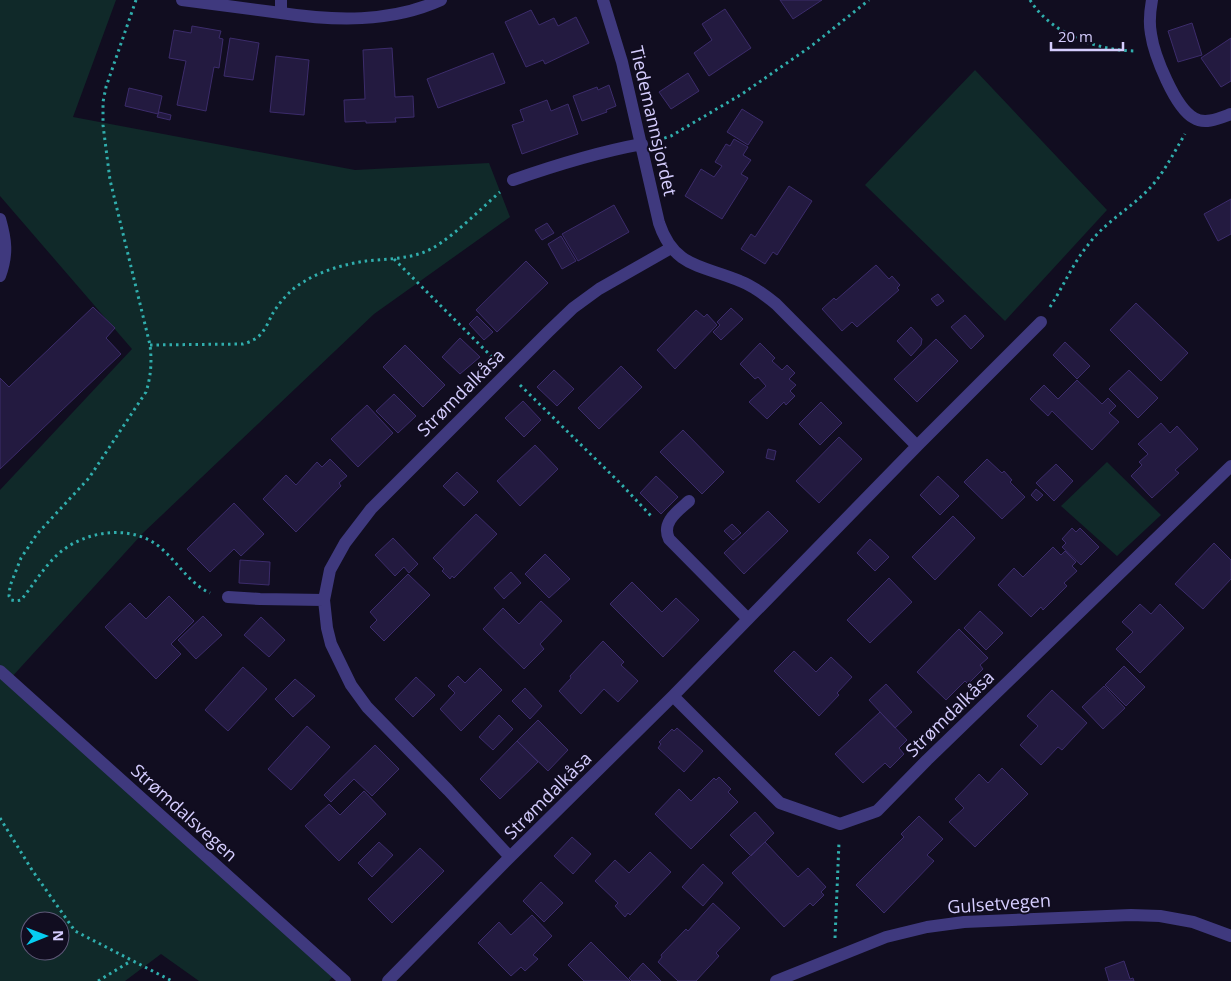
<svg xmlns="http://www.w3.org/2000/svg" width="1231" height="981" font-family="'Open Sans',sans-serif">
<rect width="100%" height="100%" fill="#110d20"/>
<path fill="#102929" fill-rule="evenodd" d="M0 0H116L73 117 355 170 489 163 510 217 374 314 143 533 10 679 335 974 329 981H199L161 954 125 981H0V490L132 349 0 196ZM30 921H60V951H30Z
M975 70 1107 210 1005 321 865 185Z
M1107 462 1161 515 1117 556 1061 506Z"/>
<path fill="#231a40" stroke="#3c2c6b" d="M780 0H822L793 19Z
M725 9 751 48 709 76 694 53 712 40 702 24Z
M531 10 539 25 554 18 558 26 576 17 589 43 545 64 543 60 526 67 505 22Z
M1192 23 1202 55 1178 62 1168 31Z
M192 26 221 31 219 38 223 39 219 68 214 67 206 111 177 105 186 61 169 58 174 30 191 33Z
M230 38 259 43 253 80 224 76Z
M1231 38V81L1221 87 1201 58Z
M392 48 395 97 413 96 414 117 395 118 396 122 366 123V121L345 122 344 100 365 99 363 50Z
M493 53 505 83 438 108 427 79Z
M276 56 309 60 304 115 270 112Z
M688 73 699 91 671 109 659 92Z
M609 85 616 106 606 110 607 112 582 121 573 96 597 87 598 90Z
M129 88 162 96 158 114 125 106Z
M547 100 551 111 568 104 578 134 522 154 512 125 524 121 520 110Z
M742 109 763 122 748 145 727 132Z
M159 112 171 115 170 120 157 117Z
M734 139 748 147 743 155 751 160 741 174 748 178 722 219 685 196 701 169 714 177 722 166 715 162 726 144 730 146Z
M789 186 812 201 777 255 773 252 765 264 741 249 751 234 755 237Z
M1231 199V234L1218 241 1204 214Z
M614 205 629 232 578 261 562 234Z
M547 223 554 233 542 240 535 230Z
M561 236 576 261 562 269 548 244Z
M526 261 548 283 497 332 476 310Z
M876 265 889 279 892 276 900 285 897 288 899 290 857 327 852 322 842 331 822 309 834 298 836 300Z
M938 294 944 301 937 306 931 299Z
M1136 303 1188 353 1161 381 1110 330Z
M93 307 115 328 106 338 121 354 0 469V378L9 387Z
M731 308 743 319 721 340 713 332 720 325 717 322Z
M696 310 704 317 707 314 717 325 675 369 657 350Z
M965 315 984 336 971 349 951 327Z
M477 316 493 332 484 340 469 324Z
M911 327 922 339 921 345 911 356 897 341Z
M460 338 480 357 460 374 442 357Z
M936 339 958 361 917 402 894 379Z
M1065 342 1090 366 1077 379 1053 355Z
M760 343 775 358 772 361 782 370 787 365 795 373 789 379 796 385 790 391 795 396 786 405 784 402 767 419 749 402 766 386 758 377 755 379 740 364Z
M405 345 445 385 423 407 383 367Z
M621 366 642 387 599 429 578 408Z
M554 370 574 389 557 406 537 387Z
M1129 370 1158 398 1138 418 1109 389Z
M1077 380 1102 404 1108 398 1116 406 1109 413 1119 422 1092 450 1052 411 1048 416 1030 399 1044 385 1058 399Z
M394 394 416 416 398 433 376 411Z
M523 401 541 420 524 437 505 418Z
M821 402 842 423 820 445 799 424Z
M367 405 393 433 358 467 331 439Z
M1161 423 1170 433 1177 426 1198 449 1175 470 1179 473 1152 498 1131 476 1142 465 1139 462 1148 454 1138 444Z
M683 430 724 472 702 494 660 452Z
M839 437 862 459 819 503 796 481Z
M535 445 558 469 520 506 497 481Z
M768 449 776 451 774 460 766 458Z
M330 459 347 476 339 483 341 486 296 532 263 499 286 475 296 485 317 462 322 467Z
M987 459 1002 473 1004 471 1012 480 1010 482 1025 497 1002 519 964 482Z
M1056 464 1073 481 1054 501 1036 483Z
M457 472 478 492 464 506 443 486Z
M656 476 678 497 661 514 640 493Z
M938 476 959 496 940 515 920 495Z
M1036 489 1043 495 1037 501 1031 495Z
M234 503 264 534 241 556 234 549 210 572 187 549Z
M768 511 788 531 744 574 724 553Z
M476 514 497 534 454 578 452 576 450 579 442 571 444 569 433 558Z
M953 516 975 538 935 580 912 557Z
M732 524 741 533 733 540 724 531Z
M1072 528 1076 532 1080 528 1099 547 1081 565 1062 547 1066 543 1062 539Z
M393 538 418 564 409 573 404 567 395 576 375 555Z
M870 539 889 557 875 571 857 553Z
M1214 543 1231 560V579L1203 609 1175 584Z
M1053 547 1061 555 1065 551 1076 562 1072 566 1077 571 1064 583 1067 586 1043 610 1041 607 1031 617 998 585 1014 568 1023 577Z
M545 554 570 579 549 598 525 574Z
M240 560 270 562 269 585 239 583Z
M511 572 521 583 504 599 494 588Z
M408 574 430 595 384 641 370 627 377 620 370 612Z
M889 578 912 602 870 643 847 620Z
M632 582 662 612 676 598 699 620 663 657 610 604Z
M169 596 194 621 171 644 181 654 156 679 105 627 130 603 146 619Z
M541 601 562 621 540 644 544 649 524 669 483 629 503 608 519 624Z
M1140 604 1151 614 1160 604 1184 628 1140 673 1116 649 1133 632 1122 622Z
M980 611 1003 633 986 650 964 628Z
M203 616 222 635 196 659 178 640Z
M261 617 285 640 269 657 244 635Z
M959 629 988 658 980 665 983 669 968 684 965 681 946 700 917 672Z
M603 641 624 662 621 665 638 681 618 702 604 689 581 714 559 691 571 678 570 676Z
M794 651 816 672 831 657 852 677 837 693 839 695 819 716 774 671Z
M1124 666 1145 687 1126 706 1105 685Z
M243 667 267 689 228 731 205 710Z
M480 668 502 690 461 731 440 709 455 693 448 686 458 676 465 683Z
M416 677 435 695 413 717 395 699Z
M295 679 315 696 293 717 275 699Z
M886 684 912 712 895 728 869 700Z
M1104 686 1125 708 1103 729 1082 707Z
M525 688 542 706 530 719 512 701Z
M1052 690 1087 723 1062 750 1058 747 1041 765 1020 745 1038 726 1027 716Z
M880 712 907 740 899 748 904 754 890 768 885 763 863 783 835 754Z
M499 715 513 729 493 750 479 737Z
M538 720 568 750 548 771 517 741Z
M307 726 330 747 291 790 268 769Z
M677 728 703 751 684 772 658 748 661 744 659 742 672 729 674 731Z
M517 741 538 762 500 799 480 779Z
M375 745 399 769 372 796 354 779 331 802 324 795Z
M1002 768 1028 794 975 847 949 822 964 808 955 799 979 774 988 783Z
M719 777 731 789 728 792 738 802 691 849 655 814 679 789 691 801 714 778 716 780Z
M364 791 386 814 339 861 305 826 329 804 340 815Z
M755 812 774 833 751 856 730 835Z
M919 816 943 839 927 855 934 861 884 913 856 885 904 837 901 834Z
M572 837 591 854 573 874 554 856Z
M379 842 393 855 372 877 358 863Z
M765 842 798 877 808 868 826 887 821 892 824 895 813 906 810 903 784 927 732 873Z
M420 848 444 871 392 923 368 899Z
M650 852 671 872 630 915 628 913 625 917 615 906 618 903 595 881 615 860 629 873Z
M703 864 723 883 703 906 682 887Z
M541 882 563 903 544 922 523 901Z
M713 903 740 928 716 953 719 956 696 981H678L658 962 662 957 661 955 686 929 688 931Z
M532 915 552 936 533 955 538 959 525 971 521 967 511 976 478 943 499 922 511 935Z
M591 942 630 981H584L568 965Z
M1124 961 1130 979 1133 978 1134 981H1109L1105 968Z
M643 963 661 981H632L629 978Z"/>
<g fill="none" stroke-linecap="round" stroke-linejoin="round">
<path stroke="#30aead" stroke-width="3" stroke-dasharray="2.5 4" stroke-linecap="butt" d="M136 0 106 87 103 102V125L110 180 150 345C152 362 151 376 146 392L89 478 37 534 21 558 10 586 9 596 11 600 16 601 21 600C35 583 46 563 63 550 91 529 136 525 162 549 179 564 189 583 210 593
M1030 0C1051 34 1098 51 1137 51
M658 140 671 136 742 94 810 47 869 0
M394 259 495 360
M1050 307C1063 287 1073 263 1088 245 1104 223 1128 210 1147 191 1163 175 1173 154 1185 134
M150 345 243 344C246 343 250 342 253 340 264 335 268 322 273 313 281 300 292 288 305 281 323 270 346 264 366 261 385 259 404 259 422 253 447 244 479 210 500 192
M520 385 621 484 652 517
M0 818 32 870 75 931 172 981
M835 938 839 842
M98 981 131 961"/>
<path stroke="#3f397e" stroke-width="12" d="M182 0 281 13
M281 0V13C334 21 390 23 441 0
M1152 0C1150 11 1149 24 1151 34 1154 55 1175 108 1194 118 1205 125 1220 118 1231 114
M513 180C556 165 598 152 642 144
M0 219C6 240 8 254 0 276
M917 446 1041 322
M689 501C678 511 661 522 669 539L748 619
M228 597 260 599 324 600
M0 671 345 981
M673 696 780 803 840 824 877 811 927 760 1231 466
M510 857 448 790 367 707 351 685 331 644 327 628 324 600 330 570 345 543 371 509 548 332 573 308 599 289 671 248
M388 981 510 857 673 696 917 446 776 304C765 295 753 286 740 281 702 265 674 268 659 223L622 62 603 0
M776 981 886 937 927 927 964 922 1131 915 1160 916 1193 922 1231 936"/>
</g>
<g text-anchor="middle" stroke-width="4" stroke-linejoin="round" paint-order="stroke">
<g font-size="18" fill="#d5cdfe" stroke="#110d20">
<text transform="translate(653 121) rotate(77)" y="6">Tiedemannsjordet</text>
<text transform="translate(461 393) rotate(-45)" y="6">Strømdalkåsa</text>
<text transform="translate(950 714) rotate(-44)" y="6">Strømdalkåsa</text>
<text transform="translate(548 796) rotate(-45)" y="6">Strømdalkåsa</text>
<text transform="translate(184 813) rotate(42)" y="6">Strømdalsvegen</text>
<text transform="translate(999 904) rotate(-4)" y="6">Gulsetvegen</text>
</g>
</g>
<g transform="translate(45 936) rotate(89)"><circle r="24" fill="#110d20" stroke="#5f5a79"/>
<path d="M0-4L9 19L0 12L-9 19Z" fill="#06cdf1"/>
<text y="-8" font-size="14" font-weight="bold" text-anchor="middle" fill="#d5cdfe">N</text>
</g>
<path d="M1051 42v8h72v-8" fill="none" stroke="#d5cdfe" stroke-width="2.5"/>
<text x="1058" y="42" font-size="15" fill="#d5cdfe" stroke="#110d20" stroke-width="4" paint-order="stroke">20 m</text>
</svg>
